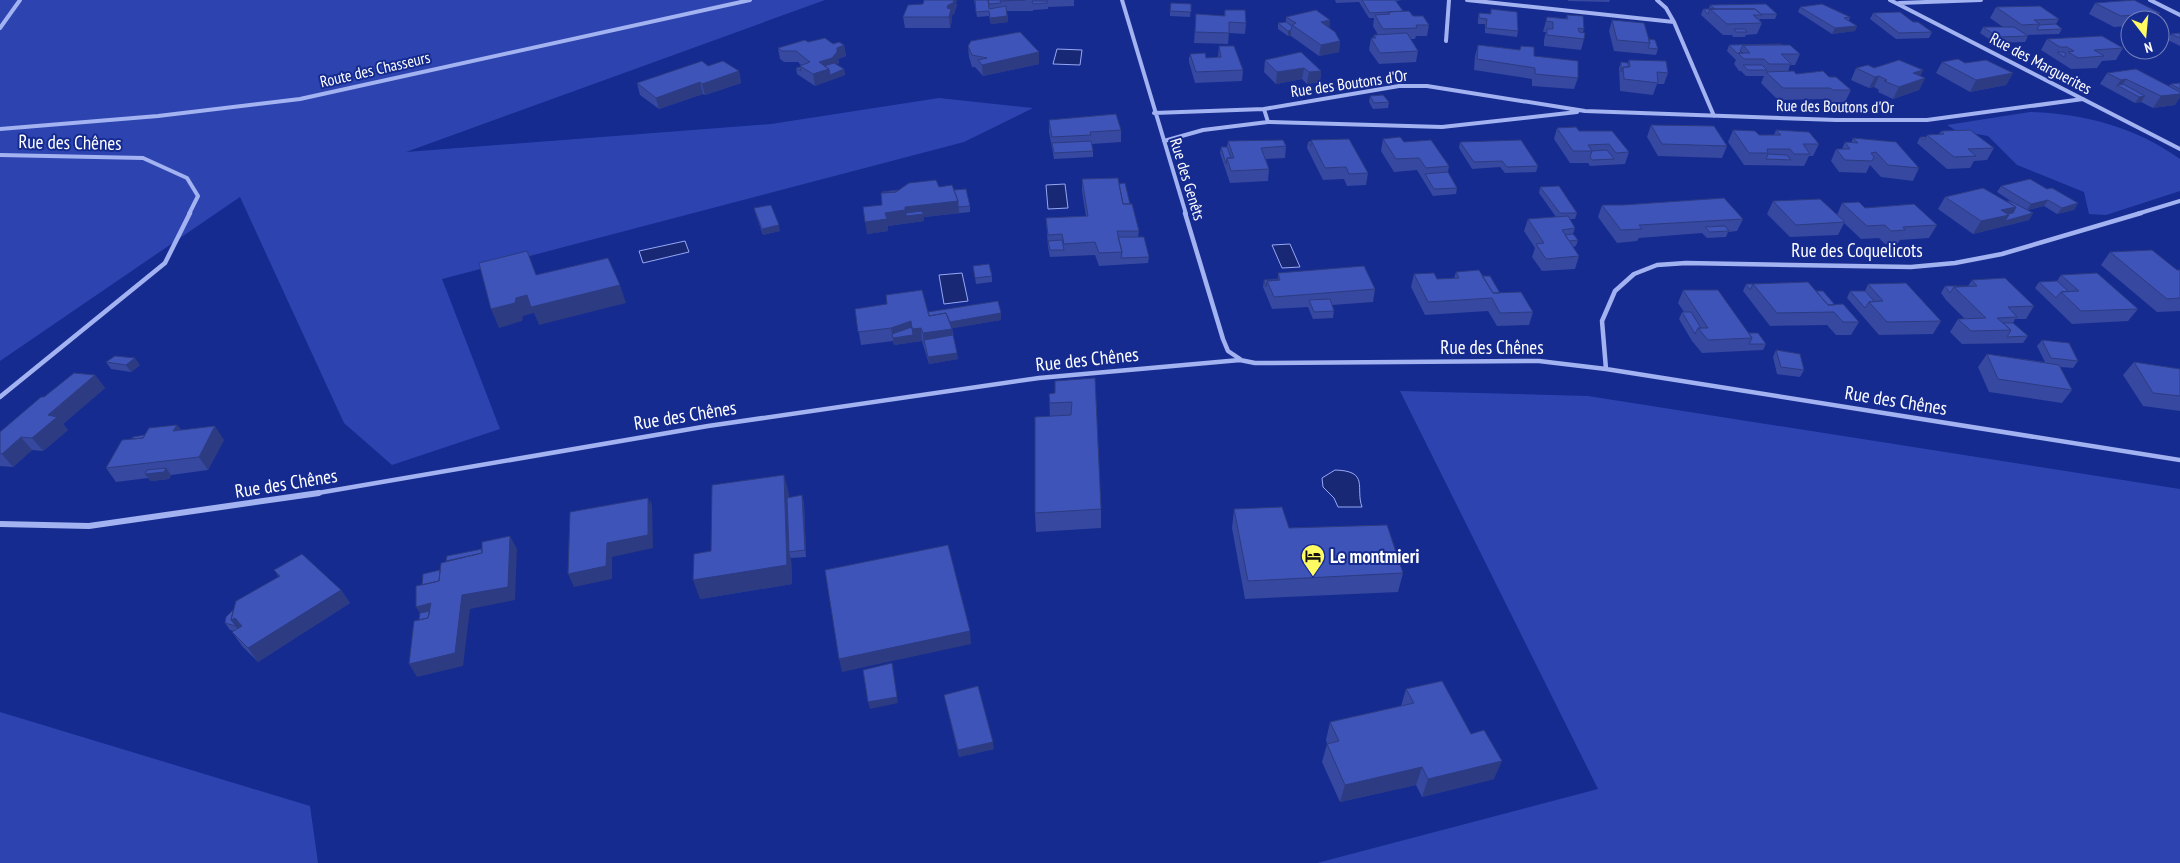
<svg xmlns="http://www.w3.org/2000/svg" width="2180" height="863" font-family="'PT Sans Narrow',sans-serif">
<rect width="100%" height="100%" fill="#162b90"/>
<path fill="#2d44b0" d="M0 0H825L406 152 771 124 939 98 1033 108 964 142 442 279 500 429 392 465 344 423 240 197 0 361Z
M2030 112C2085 114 2135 127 2180 159V191L2106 215 2089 214 2084 192 2017 165 1988 136 1955 130 1947 125Z
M1400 391 1588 396 2180 489V863H1317L1598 789Z
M0 712 310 806 318 863H0Z"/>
<path fill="#182875" stroke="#96a8f3" d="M1057 49 1082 50 1080 65 1053 64Z
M1065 184 1068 208 1048 209 1046 185Z
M685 241 689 252 643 263 639 251Z
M1290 244 1300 267 1282 268 1272 245Z
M962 273 968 301 944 304 939 275Z
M1335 470C1370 471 1355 488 1362 507H1338L1334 498 1323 487 1322 478Z"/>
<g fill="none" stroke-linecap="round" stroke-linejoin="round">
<path stroke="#a3b2f0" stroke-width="4" d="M1122 0 1186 214
M1467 0 1674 22
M1657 0 1666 8 1674 22 1714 116
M1890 0 2180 149
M2150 0 2180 15
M1899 3 1981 0
M0 28 20 0
M1446 41 1449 0
M1264 109 1268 122
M1154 113 1264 109 1399 86H1427L1585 111 1836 120H1927L2083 99
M0 129 158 116 300 99 750 0
M1164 141 1203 130 1268 122 1442 127 1577 112
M0 155 143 158 187 178 198 196 189 214
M2137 214 2180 201"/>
<path stroke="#a3b2f0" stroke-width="4.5" d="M1185 213 1223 339 1228 351 1240 359
M1606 369 1602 321 1615 291 1634 274 1657 265 1686 263 1911 267 1955 263 2002 254 2141 213
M0 397 165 263 190 213
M312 494 708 426 1039 378 1240 360 1255 363 1539 361 1606 369 2180 460"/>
<path stroke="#a3b2f0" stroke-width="6" d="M0 524 89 526 319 493"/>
</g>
<path fill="#36489f" d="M974 0H1074V6L1048 7V9L1033 10V11H1007L1008 22 991 24 989 16 977 17Z
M1335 0H1359V2L1336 3Z
M1359 0H1402L1396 1 1403 11 1429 25 1427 36H1416L1415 39H1410L1418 51 1416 62 1379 64 1369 50 1371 38H1373L1374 35H1378L1373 26 1374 18H1369L1359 2Z
M1568 0H1610L1609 2 1568 1Z
M2095 3 2160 13 2155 20H2130V26L2114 27 2089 14Z
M957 4 954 14 952 15V20L950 28H905L903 17Z
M1191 4 1190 17 1170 16V11Z
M1710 5 1777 14 1775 19H1760L1759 21 1762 23 1757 34 1746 35 1745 37H1733L1732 35H1723L1701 15 1703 9H1709Z
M1800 7 1850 17 1849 21 1857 26 1855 31 1832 34 1798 12Z
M1996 7 2059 19 2056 24 2062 29 2059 34 2027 35 2028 36 2025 42 1995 43 1980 33 1983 27H2003L1990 18Z
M1491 9 1518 31 1517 37 1485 33V24H1478V18L1479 13 1490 14Z
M1225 10 1246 23 1245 34 1229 33 1228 44 1194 43 1196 14 1224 16Z
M1873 13 1913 22 1932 32 1929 38 1896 39 1870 19Z
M1567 15 1584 29 1583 32 1584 39 1581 50 1544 46V40L1546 32H1543L1547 17 1566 19Z
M1286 17 1330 20 1329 27 1340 41 1339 52 1319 56 1291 36H1288L1278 29V23L1286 22Z
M1612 20 1648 39 1658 49 1656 55 1614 51 1609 31Z
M2180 33V46L2168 40 2171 34Z
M2047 39 2123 48 2116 60 2102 61 2097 68 2071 69 2041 50Z
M808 42 834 43 844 45 846 56 838 59 839 63 837 65 844 69 845 75 815 86 797 74 796 68 800 67V66L801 65 798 62H784L780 59 778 48Z
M1781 44 1800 54 1795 65H1790L1788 72 1796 74 1829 77 1851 90 1845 102H1827L1825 99 1778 100 1761 83 1764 76H1746L1741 71H1739L1734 64 1736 60 1727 51 1729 45Z
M1478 45 1520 50 1534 56 1578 78 1574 89 1532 86V79L1474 70 1475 56Z
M968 46 1039 52V64L983 76 975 67H972L969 57Z
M1219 46 1243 70 1242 81 1195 83 1189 62V57H1190V54L1206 58 1218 57Z
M1265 60 1321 71 1320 82 1307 84 1302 79 1276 84 1264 72Z
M1629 60 1668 73 1664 84H1657L1653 95 1620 91 1619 68 1621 62 1628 63Z
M1942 62 1965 63 2013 73 2006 85 1970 92 1936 73Z
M708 66 739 71 741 83 705 95 703 94 659 109 640 95 637 83Z
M1874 67 1923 70 1920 76 1925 78 1919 90 1893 99 1878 92 1879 90 1874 87 1869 88 1851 80 1856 68Z
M2107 73 2169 86 2171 84 2180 83V97L2175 105 2153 108 2141 102 2135 103 2100 84Z
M1370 96 1389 102 1388 108 1373 109 1369 102Z
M1049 120 1121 130V142L1092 144 1093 151V157L1054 159 1049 132Z
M1651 125 1727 146 1722 158 1658 156 1647 137Z
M1557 128 1579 131 1629 152 1625 164 1590 166 1588 163H1570L1554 139Z
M1733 130 1759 135H1774L1776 130 1819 144 1813 156H1809L1804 166 1744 165 1728 142Z
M1941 131 1994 148 1987 160 1974 161 1970 168 1947 169 1917 143 1920 137H1926L1927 135 1939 134Z
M1853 138 1919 168 1913 181 1881 177 1870 165 1866 173 1839 172 1831 161 1836 149H1842L1845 142 1851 143Z
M1383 139 1404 142 1449 166 1448 172 1457 188 1456 194 1433 196 1417 170 1394 172 1381 151Z
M1228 141 1286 146 1285 158 1266 159 1269 169 1268 181 1230 183 1220 153 1221 147H1227Z
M1311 141 1368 173 1366 185 1347 186 1344 179 1323 180 1307 148 1308 142Z
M1460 142 1538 166 1536 172 1505 173 1500 167 1472 169 1459 148Z
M1082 179 1119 184 1130 204 1139 231 1138 237 1149 257 1148 263 1099 266 1095 255 1050 257 1048 247 1046 218 1086 216 1082 191Z
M2001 186 2047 189 2078 203 2074 210 2057 214 2044 206 2028 210 2033 213 2029 220 1973 234 1938 209 1945 197 2007 201 2017 205 1997 192Z
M939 187 954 190 970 206V212L924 217V221L888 226V231L867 234 868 207 882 205Z
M1540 187 1577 213 1575 219H1570L1575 228 1573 234 1578 240 1576 246 1573 247 1579 256 1575 269 1542 271 1532 257 1535 248 1524 231 1528 219 1556 217 1539 193Z
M1773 201 1837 215 1842 203 1865 208 1937 225 1929 238 1900 240 1898 243 1885 244 1879 238 1861 239 1844 223 1838 235 1790 237 1767 214Z
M1602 205 1743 219 1737 231 1728 232 1726 237 1707 238 1702 233 1639 238 1637 241 1617 243 1598 217Z
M754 208 780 231 763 235 756 215Z
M2110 252 2177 270H2180V311L2157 312 2101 265Z
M973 266 992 276V282L976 284Z
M1456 272 1482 276 1500 293 1533 312 1529 325 1497 326 1488 311 1425 315 1411 287 1414 274 1437 279 1454 278Z
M1278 273 1375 289 1373 302 1332 305 1334 311 1333 318 1313 319 1308 307 1272 309 1263 287 1264 280 1278 279Z
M2061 275 2138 309 2128 321 2072 324 2035 288 2039 282 2057 281Z
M1972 280 2034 306 2026 319H2015L2013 323 2028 336 2023 343 1962 344 1950 332 1958 319H1965L1946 300 1941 293 1945 286H1968Z
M1746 284H1753L1816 291 1859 322 1851 335H1836L1827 325 1770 326 1743 291Z
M1868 284 1941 321 1933 334 1879 335 1847 298 1850 291H1865Z
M1683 290 1749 333 1766 344 1763 350 1702 353 1692 341 1679 319 1682 312H1684L1678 303Z
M855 309 928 312 1001 320 952 328 958 359 929 364 922 341 894 345 893 341 861 345Z
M2042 340 2078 361 2073 368 2060 367 2072 390 2062 403 1989 392 1978 367 1987 354 2045 362 2037 346Z
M1776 350 1804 370 1800 377 1777 374 1773 357Z
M106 362 140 365 131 372 111 369Z
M2134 362 2180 369V411L2143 406 2123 375Z
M95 375 105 388 63 424 68 430 43 451 32 450 13 467 0 466V432L44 397Z
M1095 378 1101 509V528L1036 532 1035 513 1050 417 1049 394 1055 393Z
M177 425 181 430 224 440 208 470 171 475 169 479 151 481 148 478 116 482 106 468 132 439Z
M789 494V497L804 502 806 557 791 558 792 584 700 599 711 551Z
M1234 509 1289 528 1403 573 1398 592 1245 599 1232 528Z
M274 570 341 590 350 603 258 662 242 646 232 632 234 631 230 630 225 623 279 577Z
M1406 689 1494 779 1422 797 1416 785 1340 802 1322 762 1327 744 1326 740 1330 722 1401 706Z
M944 695 994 749 959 757Z"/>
<path fill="#2c3b82" d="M954 0H957L954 14 952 15V20L950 28 949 17 947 8 948 5Z
M1007 16 1008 22 991 24 990 18Z
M1330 20 1329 31 1321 22Z
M1857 26 1855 31 1832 34 1835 28Z
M1291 30V36H1288V31Z
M1340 41 1339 52 1319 56 1321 45Z
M844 45 846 56 838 59 839 63 834 69H844L845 75 815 86 813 74 819 62 834 49Z
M1039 52V64L983 76 982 65Z
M1304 68 1302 79 1276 84 1277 72Z
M1923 70 1918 81 1925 78 1919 90 1893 99 1899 87 1913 73Z
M739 71 741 83 705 95 702 84Z
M1321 71 1320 82 1307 84 1309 72Z
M2013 73 2006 85 1970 92 1976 80Z
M1879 76 1874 87 1869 88 1875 77Z
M2126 79 2121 87 2117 85 2113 91 2121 80Z
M700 82 703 94 659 109 656 98Z
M2180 94V97L2175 105 2153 108 2161 96Z
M2145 96 2141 102 2135 103 2139 97Z
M2048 200 2044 206 2027 210 2031 204Z
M958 201 959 213 924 217V221L888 226V231L867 234 865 222 885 213 905 207Z
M2078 203 2074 210 2057 214 2062 208Z
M2016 207 2033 213 2029 220 1973 234 1981 221 2001 210Z
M779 225 780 231 763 235 762 229Z
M620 285 626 303 539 325 534 313 523 316 522 321 499 328 491 309 516 298 527 295Z
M1001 313V320L949 329 948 322Z
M911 321 912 329 921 328 922 341 894 345 891 328Z
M952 329 953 342 924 340V346L923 333Z
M957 353 958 359 929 364 928 357Z
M135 358 140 365 131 372 126 365Z
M95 375 105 388 63 424 68 430 43 451 32 438 48 415Z
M177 425 186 438 173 431Z
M215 426 224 440 208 470 199 457Z
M21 437 32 450 13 467 2 454Z
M166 468 171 475 169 479 151 481 145 474Z
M784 475 789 494 791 552H789L791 558 792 584 700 599 693 580Z
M802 495 804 502 806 557 805 550Z
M648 498 650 504V499L652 506 653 548 612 557V579L574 587 568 574 607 543Z
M510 536 517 549 515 600 470 609 463 666 417 677 409 664 462 595Z
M341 590 350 603 258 662 248 648Z
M431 603 436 631 424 620 416 607Z
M235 618 245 631 241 633 231 620Z
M970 631 971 644 842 672 839 659Z
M892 663 898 703 870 709 868 702Z
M993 742 994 749 959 757 958 750Z
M1502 761 1494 779 1422 797 1428 779Z
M1422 767 1416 785 1340 802 1345 785Z"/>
<path fill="#3f54b9" stroke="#2c3b82" d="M924 0H954L953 3 948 5 947 8 951 9 949 17H903L908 5 923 4Z
M975 0H988L989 9 1006 6 1007 16 990 18 989 11 976 12Z
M988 0H1025L1000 1 1001 3 989 4Z
M1362 0H1395L1403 11 1370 13Z
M2134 0 2160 13 2121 16 2095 3Z
M1032 1H1048L1047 3 1033 4Z
M1171 3 1191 4V12L1170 11Z
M1766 4 1777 14H1761L1755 9H1710L1708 14 1703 9H1715L1710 5Z
M1822 4 1850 17 1844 18 1857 26 1835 28 1800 7Z
M2040 6 2059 19 2034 20 2040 24 2022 25 1996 7Z
M1491 9 1517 12 1518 31 1486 28 1487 19 1479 18V13L1491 14Z
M1710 9H1755L1762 15H1753L1762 23 1727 24Z
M1225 10H1245L1246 23 1229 22V33L1195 32 1196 14 1225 16Z
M1316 10 1330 20 1321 22 1335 32 1340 41 1321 45 1292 25 1296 23 1286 17Z
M1409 11 1413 16H1423L1429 25H1416L1417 28 1383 29 1375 15 1390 14 1388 12Z
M1900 12 1913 22H1918L1932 32 1899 33 1873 13Z
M1567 15 1583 16 1584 29 1578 28 1579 32 1585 33 1584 39 1547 35V29H1553V22L1546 21 1547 17 1568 19Z
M1612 20 1644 23 1650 43 1617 40Z
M1286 22 1292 26 1291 30 1288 31 1278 23Z
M2056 24 2062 29 2037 30 2039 25Z
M1983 27H2014L2028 36 1998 37Z
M1734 29H1745L1747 32H1736Z
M1020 32 1039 52 982 65 978 60 987 58 972 55 968 46 971 41Z
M1407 33 1418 51 1380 53 1371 38H1376L1374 35Z
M2180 33V38L2171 34Z
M2102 36 2123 48 2094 50 2104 56 2078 58 2068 52 2074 51 2067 47H2060L2047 39Z
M825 38 833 44 839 42 844 45 837 48V52L832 58 819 62 829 69 813 74 800 66 810 62 796 51H782L778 48 805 40 808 42Z
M1648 39 1655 40 1658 49 1648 48 1650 43Z
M1781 44 1743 45 1740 51 1743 53H1738V54L1729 45Z
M1478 45 1520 50 1521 46 1534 47V56L1578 61V78L1535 74V68L1477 59Z
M1743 45H1790L1800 54H1781L1791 64H1769L1764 59H1744L1738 53H1750Z
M1219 46H1234L1243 70 1196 72 1190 54 1205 53 1206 58 1221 57Z
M1301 52 1321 71 1309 72 1304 68 1277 72 1265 60Z
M2057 52H2063L2066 54 2064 57Z
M1958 59 1965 63 1986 60 2013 73 1976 80 1942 62Z
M1629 60 1666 61 1668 73 1657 72 1658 83 1624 79 1623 67H1630Z
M1899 60 1923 70 1913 73 1925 78 1899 87 1884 81 1887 80 1879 76 1875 77 1856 68 1868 65 1874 68Z
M702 61 708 66 723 61 739 71 702 84 700 82 656 98 637 83Z
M1621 62 1628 63V67H1623L1621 72Z
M834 63 844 69 830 75 829 69 824 66Z
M1743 65H1762L1767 70H1748Z
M800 67 801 71 796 68Z
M2136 69 2180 92V94L2161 96 2126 79 2121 80 2107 73Z
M1794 71 1796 74 1823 71 1829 77H1836L1851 90H1833L1830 88H1783L1766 72Z
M2180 83V89L2171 84Z
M2123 84 2145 96 2139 97 2117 85Z
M1383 95 1389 102 1374 103 1370 96Z
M1116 114 1121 130 1090 132 1091 135 1052 137 1049 120Z
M1651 125 1714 126 1727 146 1662 144Z
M1576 127 1579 131H1612L1629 152 1616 153 1609 144 1588 145 1592 151H1573L1557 128Z
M1733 130 1755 131 1759 135H1781L1776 130 1809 132 1819 144H1803L1810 154H1794L1790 149H1767L1768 153H1749Z
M1970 130 1994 148 1968 149 1976 156 1954 157 1927 135 1944 134 1941 131Z
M1400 137 1404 142 1431 140 1449 166 1426 168 1419 158 1396 159 1383 139Z
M1920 137H1926L1924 140Z
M1853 138 1896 142 1919 168 1888 165 1876 152 1871 153 1874 157 1872 161 1845 160 1836 149H1850L1845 142 1858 143Z
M1349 139 1368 173 1349 174 1346 167 1325 168 1311 140Z
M1283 140 1286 146 1261 148 1269 169 1231 171 1227 158H1234L1228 141Z
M1521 140 1538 166 1507 167 1502 161 1474 162 1460 142Z
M1091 141 1093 151 1054 153 1052 143Z
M1311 141V146L1308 142Z
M1221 147H1227L1231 158H1227L1226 164Z
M1607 150 1614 159 1592 160 1590 157 1592 151Z
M1768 154 1787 155 1791 160 1766 159Z
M1448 172 1457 188 1434 189 1425 174Z
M1118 178 1123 204H1132L1139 231H1117L1122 252 1099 253 1095 242 1064 244 1062 234 1048 235 1046 218 1088 216 1082 179Z
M2030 179 2047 189 2052 188 2078 203 2062 208 2048 200 2031 204 2001 186Z
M936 180 939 187 952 185 958 201 905 207V210L885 213 887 219 865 222 863 207 882 205 881 193 896 192 909 183Z
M1125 183 1130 204H1123L1119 184Z
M1559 186 1577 213H1560L1540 187Z
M1983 188 2016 207 2001 210 2009 215 1981 221 1945 197Z
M966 189 970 206 958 207V201L954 190Z
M898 190 896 192 882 193V192Z
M1724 198 1743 219 1639 225 1642 229 1621 230 1602 205H1623Z
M1820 199 1845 222 1796 225 1773 201Z
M2007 201H2010L2033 213 2005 221 2009 215 2007 214 2013 213 2016 207Z
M1859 202 1865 208 1914 204 1937 225 1903 227 1905 230 1891 231 1885 225 1867 226 1842 203Z
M771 205 779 225 762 229 754 208Z
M921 211 924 214 906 216V213Z
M1568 216 1575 228 1562 230 1579 256 1546 259 1536 244 1544 243 1528 219Z
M1725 226 1729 231 1710 232 1705 227Z
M1573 234 1578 240 1569 241 1565 235Z
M1118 237H1144L1149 257 1121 258 1122 252Z
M1062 240 1064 250H1050L1048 241Z
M2152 250 2177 270H2180V298L2167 299 2110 252Z
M527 251 536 275 608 258 620 285 531 307 527 295 516 298 515 303 491 309 479 263Z
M989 264 992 276 975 278 973 266Z
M1364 266 1375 289 1274 297 1267 281 1280 280 1278 273Z
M1479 270 1493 293 1521 292 1533 312 1500 313 1492 298 1428 302 1414 274 1434 273 1437 279 1459 278 1456 272Z
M2097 273 2138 309 2081 311 2061 292 2079 291 2061 275Z
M1482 276H1490L1500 293H1493Z
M2005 278 2034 306 2008 307 2017 317 1997 318 2011 330 1971 331 1958 319 1986 318 1954 287 1977 286 1972 280Z
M1278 279V280L1267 281 1266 287 1264 280Z
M2057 281 2068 291 2061 292 2056 298 2039 282Z
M1808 282 1828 305 1843 304 1859 322H1843L1834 312 1777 313 1753 284Z
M1906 283 1941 321 1887 322 1869 302 1883 301 1868 284Z
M1746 284H1753L1750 290Z
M1945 286H1968L1954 287 1950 293Z
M922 290 929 316 946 313 952 329 923 333 921 328 912 329 911 321 891 328 858 332 855 309 887 304 886 295Z
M1683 290H1718L1752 338 1708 340 1698 328H1708Z
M1816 291H1823L1835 305H1828Z
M1850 291H1865L1874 301 1869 302 1865 308Z
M1330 299 1334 311 1314 312 1309 300Z
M998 301 1001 313 950 322 946 313 929 316 928 312Z
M1682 312H1691L1701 328H1698L1695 334Z
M2003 323H2013L2028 336 2007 337 2011 330Z
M912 327 913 335 893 338 892 334Z
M1749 333H1758L1766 344H1749L1752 338Z
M953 335 957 353 928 357 924 340Z
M2042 340 2069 343 2078 361 2051 358Z
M1776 350 1800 354 1804 370 1781 367Z
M1987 354 2059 365 2072 390 1998 379Z
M115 356 135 358 126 365 106 362Z
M2134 362 2180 369V396L2153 393Z
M74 373 95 375 48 415 57 417 32 438 21 437 2 454 0 453V432L41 397H44Z
M1095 378 1101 509 1035 513V417L1071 415 1072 402 1050 403 1049 394 1055 393V381Z
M177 425 173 431 215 426 199 457 106 468 122 440 143 438 149 428Z
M145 435 143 438 132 439 133 437Z
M166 468 164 472 145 474 147 470Z
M784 475 787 565 693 580 694 554 711 551 712 485Z
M802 495 805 550 789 552 787 498Z
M648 498V535L607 543 606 566 568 574 570 512Z
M1282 507 1289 528 1387 525 1403 573 1248 581 1234 509Z
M510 536 508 587 462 595 455 653 409 664 414 621 428 618 431 603 416 607V586L439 581 441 563 482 553V542Z
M948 545 970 631 839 659 825 570Z
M482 549V553L446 561 447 556Z
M302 554 341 590 248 648 232 632 242 626 235 618 231 620 236 601 280 576 274 570Z
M440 570 439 581 422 585 423 574Z
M233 610 231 620 236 626 225 623 226 617Z
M430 611 428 618 419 620 420 613Z
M892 663 897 697 868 702 863 670Z
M1442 681 1471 734 1484 730 1502 761 1428 779 1422 767 1345 785 1327 744 1339 741 1330 722 1414 703 1406 689Z
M978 686 993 742 958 750 944 695Z"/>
<defs>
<g id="hotel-pin" transform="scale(1.25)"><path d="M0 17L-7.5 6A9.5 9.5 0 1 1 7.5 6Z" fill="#fffb62" stroke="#162b90"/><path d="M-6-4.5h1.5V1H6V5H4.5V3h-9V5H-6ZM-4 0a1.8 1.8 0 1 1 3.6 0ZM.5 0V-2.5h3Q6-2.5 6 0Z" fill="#111"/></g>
</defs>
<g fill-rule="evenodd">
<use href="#hotel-pin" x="1313" y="556"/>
</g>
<g text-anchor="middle" stroke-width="4" stroke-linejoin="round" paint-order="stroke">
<g font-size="16" fill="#fff" stroke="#162b90">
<text transform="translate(2041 63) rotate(28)" y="6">Rue des Marguerites</text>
<text transform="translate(375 69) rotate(-13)" y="6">Route des Chasseurs</text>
<text transform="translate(1349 83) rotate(-8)" y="6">Rue des Boutons d'Or</text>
<text transform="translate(1835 106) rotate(1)" y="6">Rue des Boutons d'Or</text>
<text transform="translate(1188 179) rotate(73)" y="6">Rue des Genêts</text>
</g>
<g font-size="19" fill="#fff" stroke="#162b90">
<text transform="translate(70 142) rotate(1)" y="7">Rue des Chênes</text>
<text x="1857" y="257">Rue des Coquelicots</text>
<text x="1492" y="354">Rue des Chênes</text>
<text transform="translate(1087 359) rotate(-6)" y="7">Rue des Chênes</text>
<text transform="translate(1896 400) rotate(9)" y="7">Rue des Chênes</text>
<text transform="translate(685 415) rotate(-9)" y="7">Rue des Chênes</text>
<text transform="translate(286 483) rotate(-9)" y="7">Rue des Chênes</text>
</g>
<g font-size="19" font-weight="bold" fill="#fff" stroke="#162b90" text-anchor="start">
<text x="1330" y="563">Le montmieri</text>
</g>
</g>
<g transform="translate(2145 35) rotate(164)"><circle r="24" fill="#162b90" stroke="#7380bc"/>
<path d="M0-4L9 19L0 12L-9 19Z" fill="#fffb62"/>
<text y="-8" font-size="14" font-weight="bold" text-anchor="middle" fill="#ffffff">N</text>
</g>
</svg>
